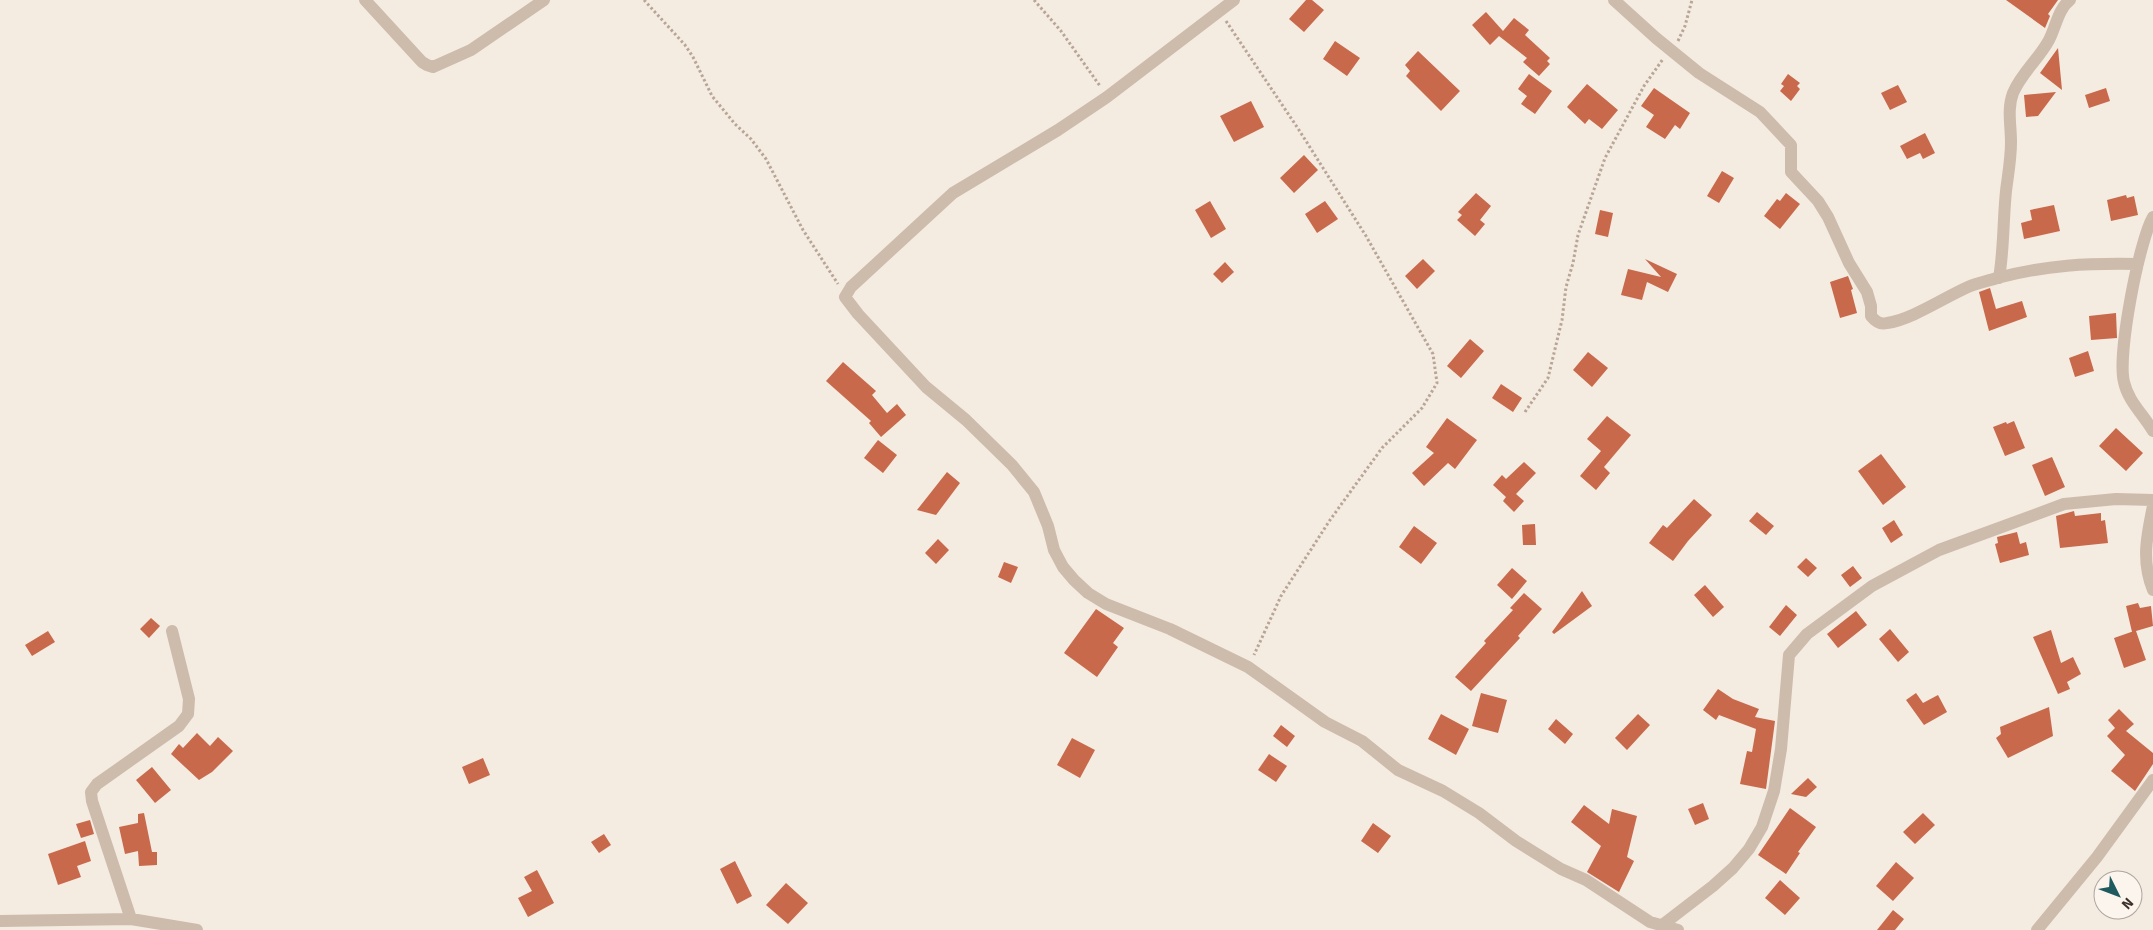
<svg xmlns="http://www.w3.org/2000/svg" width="2153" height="930" font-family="Signika,sans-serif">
<rect width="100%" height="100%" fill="#f4ebe1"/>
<path fill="#c8694b" d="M1306 0H1312L1324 10 1304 32 1289 19Z
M2006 0H2058L2048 14 2050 16 2045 28Z
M1486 12 1503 31 1514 18 1529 30 1525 35 1550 58 1547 61 1550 64 1539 76 1523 62 1527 58 1499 36 1500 35 1490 45 1472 25Z
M1335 41 1360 58 1347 76 1323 59Z
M2058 48 2062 90 2040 73Z
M1418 51 1460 91 1441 111 1406 76 1410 71 1405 65Z
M1529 74 1552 91 1535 114 1521 104 1527 96 1518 89Z
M1788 74 1800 83 1797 86 1800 89 1791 101 1780 91 1784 86 1781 84Z
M1587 84 1618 110 1602 129 1589 119 1585 124 1567 107Z
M1898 85 1907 102 1890 110 1881 93Z
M1654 88 1690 113 1680 129 1675 125 1665 139 1646 127 1654 115 1641 106Z
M2106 88 2110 101 2089 108 2085 95Z
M2056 92 2038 116 2026 117 2024 95Z
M1251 101 1264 127 1234 142 1220 116Z
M1925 133 1935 153 1923 159 1920 153 1907 159 1900 146Z
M1304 155 1318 170 1294 193 1280 178Z
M1722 171 1734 178 1719 203 1707 196Z
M1476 193 1491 206 1480 220 1485 224 1475 236 1457 220 1462 215 1458 212Z
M1786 193 1800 204 1780 229 1764 216 1777 199 1780 201Z
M2126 195 2127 198 2134 196 2138 215 2111 221 2107 200Z
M1210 201 1226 229 1211 238 1195 210Z
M1325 201 1338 219 1317 233 1305 214Z
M2054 205 2060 231 2024 239 2021 223 2032 220 2030 210Z
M1600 210 1613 213 1608 237 1595 234Z
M1423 259 1435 271 1417 289 1405 276Z
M1645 259 1677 274 1668 292 1647 282 1642 300 1621 295 1628 269 1661 277Z
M1225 262 1234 272 1222 283 1213 274Z
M1848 276 1853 289 1851 290 1857 313 1840 318 1830 282Z
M1990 288 1996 309 2022 301 2027 317 1989 331 1979 292Z
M2116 313 2117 338 2091 340 2089 316Z
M1470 339 1484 351 1461 378 1447 366Z
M2088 351 2094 371 2075 377 2069 358Z
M1588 352 1608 368 1592 387 1573 370Z
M843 362 876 391 872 395 887 413 897 404 906 415 881 437 869 423 871 421 826 381Z
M1501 384 1522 398 1513 412 1492 398Z
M1607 416 1631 435 1604 467 1610 473 1596 490 1580 476 1601 451 1587 439Z
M1447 418 1477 440 1455 469 1448 463 1424 486 1412 473 1434 453 1426 447Z
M2014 421 2025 448 2005 456 1993 427 2006 422 2007 424Z
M2116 428 2143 453 2126 471 2099 446Z
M878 440 897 455 883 473 864 458Z
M1881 454 1906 487 1883 505 1858 471Z
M2052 457 2065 487 2045 496 2032 465Z
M1524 462 1536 473 1516 494 1524 501 1514 512 1503 501 1506 497 1493 485 1502 475 1506 479Z
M947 472 960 483 936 515 917 510Z
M1694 499 1712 515 1688 541 1673 561 1649 543 1663 525 1667 528Z
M2074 511 2075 516 2101 513V521L2105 520 2108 543 2060 548 2056 516Z
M1757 512 1774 526 1766 535 1749 521Z
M1894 520 1903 535 1891 543 1882 528Z
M1535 524 1536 545H1523L1522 525Z
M1414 526 1437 543 1421 564 1399 547Z
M2017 532 2020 544 2026 542 2029 555 2000 563 1995 544 1998 543 1997 537Z
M938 539 949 550 936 564 925 553Z
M1806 558 1817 568 1808 577 1797 567Z
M1004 562 1018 567 1011 583 998 577Z
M1853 566 1862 578 1850 587 1841 575Z
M1512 568 1527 581 1512 599 1497 585Z
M1705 585 1724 607 1713 617 1694 595Z
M1582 591 1592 606 1554 634 1552 632Z
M1524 593 1542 609 1518 636 1520 638 1471 691 1455 677 1486 643 1484 641 1513 610 1510 608Z
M2138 603 2140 608 2151 606 2153 626 2136 631 2146 660 2124 668 2114 638 2134 631 2132 632 2126 606Z
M1786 605 1797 615 1780 636 1769 627Z
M1096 609 1124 628 1113 643 1118 647 1097 677 1064 653Z
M1856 611 1867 625 1838 648 1827 634Z
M151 618 160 626 149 638 140 629Z
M1890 629 1909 652 1898 662 1879 639Z
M2051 630 2061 663 2073 657 2081 674 2067 682 2070 689 2058 694 2033 637Z
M48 631 55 642 32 656 25 645Z
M1718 689 1733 699 1759 709 1755 717 1775 721 1766 789 1740 784 1747 751 1752 752 1756 729 1719 715 1716 720 1703 710Z
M1481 693 1507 700 1498 733 1472 726Z
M1916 693 1923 703 1938 695 1947 712 1924 725 1906 700Z
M2049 707 2053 736 2008 758 1996 738 2001 734 2000 727Z
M2119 709 2134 724 2126 731 2153 753V764L2135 791 2111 771 2125 755 2107 736 2115 728 2108 720Z
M1441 714 1469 729 1456 755 1428 739Z
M1638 714 1650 725 1627 750 1615 738Z
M1556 719 1573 734 1565 744 1548 729Z
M1281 725 1295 736 1287 747 1273 736Z
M197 733 210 746 218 737 233 751 212 772 199 780 171 754 179 744 183 748Z
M1072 738 1095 750 1080 778 1057 765Z
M1269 754 1287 766 1276 782 1258 770Z
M483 758 490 775 469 784 462 767Z
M152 767 171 790 155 803 136 780Z
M1808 778 1817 787 1806 797 1791 794Z
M1703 803 1709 819 1695 825 1688 809Z
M1584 805 1609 824 1612 809 1637 816 1627 857 1634 861 1619 892 1587 872 1601 846 1571 822Z
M1790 808 1816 827 1798 852 1800 853 1786 874 1758 855Z
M144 813 152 852H157V865L139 866 138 851 125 854 119 827 138 823V814Z
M1923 813 1935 825 1915 844 1903 832Z
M90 820 94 834 81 838 76 824Z
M1373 823 1391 836 1378 853 1361 841Z
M604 834 611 845 599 853 591 842Z
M85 841 91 861 77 866 81 877 58 885 48 854Z
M735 861 752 896 737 904 720 869Z
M1896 862 1914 878 1893 901 1876 886Z
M537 870 554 903 528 917 518 898 532 891 524 877Z
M1780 880 1800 898 1785 915 1765 898Z
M786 883 808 903 788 924 766 905Z
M1893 910 1904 919 1895 930H1877Z"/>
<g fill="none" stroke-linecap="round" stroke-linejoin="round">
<path stroke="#b9a596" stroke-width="3" stroke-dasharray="2.5 2.5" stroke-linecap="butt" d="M644 0 685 45 693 57 712 96 735 124 751 139 766 159 803 230 838 284
M1034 0 1061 31 1100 86
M1226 21 1299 130 1366 236 1433 354 1437 383 1422 408 1382 448 1330 520 1281 596 1254 655
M1678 41 1685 26 1692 0
M1525 412 1548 378 1562 320 1566 287 1573 263 1578 235 1605 158 1644 86 1663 59"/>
<path stroke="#cdbbac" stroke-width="12" d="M365 0 422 62 427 65 433 67 471 50 544 0
M1234 0 1107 97 1058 130 953 193 851 287 845 297 858 314 926 387 966 420 1012 465 1034 492 1048 526 1054 550 1063 567 1074 580 1088 593 1106 604 1170 629 1248 667 1325 722 1362 741 1398 770 1443 791 1479 813 1516 841 1561 869 1586 880 1650 922 1678 930
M1614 0 1656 38 1699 73 1760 112 1791 145V172L1818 201 1828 217 1849 263 1867 292 1871 306V316C1875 321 1880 325 1887 323 1911 320 1945 297 1968 287 1977 283 1988 281 1997 278 2047 265 2087 263 2138 264
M2153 217C2139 241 2117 355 2124 382 2128 401 2143 414 2153 431
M1999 278C2004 249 2003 220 2006 191 2008 175 2011 159 2011 142 2011 125 2007 109 2013 93 2022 72 2039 59 2049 40 2056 27 2058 9 2070 0
M2153 506C2147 535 2141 561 2153 590
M131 919 92 801 91 792 97 784 179 726 188 714 189 699 172 631
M0 921 131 919 197 930
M1661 926 1713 886 1733 868 1749 849 1762 827 1774 791 1781 749 1789 655 1807 634 1872 586 1939 550 2064 504 2116 499 2153 500
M2037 930 2097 857 2153 780"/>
</g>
<g transform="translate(2118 895) rotate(132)"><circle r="24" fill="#fbf5ee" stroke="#aea6a0"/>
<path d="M0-4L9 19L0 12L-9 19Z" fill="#1f5a5e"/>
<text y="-8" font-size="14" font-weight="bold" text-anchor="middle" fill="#3b302b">N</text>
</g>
</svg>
